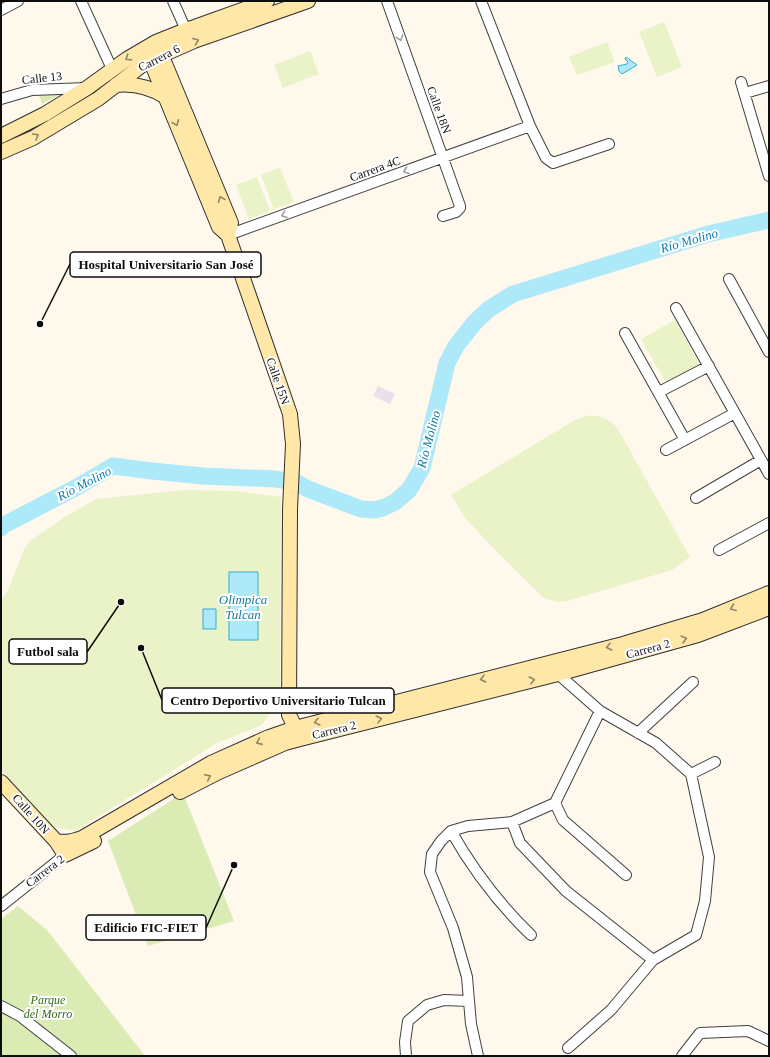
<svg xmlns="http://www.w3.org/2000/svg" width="770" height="1057" font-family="'Times New Roman',serif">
<rect width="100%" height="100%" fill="#fff8ed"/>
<path fill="#e9e0ec" d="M378 386 395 394 390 404 373 396Z"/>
<path fill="#daebb4" d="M61 94 42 104 39 95Z
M183 793 234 921 148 946 108 841Z
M18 906 47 930 145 1056H1V919Z"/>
<path fill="#eaf2c7" d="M664 22 682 67 657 77 639 32Z
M607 42 615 62 577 75 569 57Z
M310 51 319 74 283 88 274 65Z
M280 168 294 202 274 209 261 175Z
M257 177 270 211 249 219 236 185Z
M675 320 700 365 666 383 641 339Z
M587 416C598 415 607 418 616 426L690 557 672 570 567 601 558 602 544 598 497 552 465 518 451 495 575 420Z
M185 490 234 491 281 497 280 696 273 709 262 725 217 743 75 831 45 825 1 769V600L8 590 25 548 30 541 68 515 96 499Z"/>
<path fill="#aee9f9" stroke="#31add4" d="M626 57 637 65 622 74 619 71 618 66 627 64 628 62 625 59Z
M229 572H258V640H229Z
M203 609H216V629H203Z"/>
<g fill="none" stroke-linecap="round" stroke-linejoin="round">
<path stroke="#aee9f9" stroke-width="17" d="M1 528 2 526 77 487 113 466 152 471 203 476 276 479 297 483 308 489 361 509 375 510 385 507 395 502 409 490 422 468 447 363 456 346 475 322 489 309 513 294 708 234 769 220"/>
<g stroke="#404040" stroke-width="12">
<path id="street" d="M81 1 112 69
M173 1 186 30
M387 1 460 206V208L456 212 443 216
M481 1 530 126 546 158 553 163 609 144
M1 10 18 1
M741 82 769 176
M745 93 769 86
M1 99 32 90 87 88
M228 235 530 126
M729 279 769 352
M676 308 769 474
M625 333 685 440
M659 392 709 366
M666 450 735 413
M696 498 761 460
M719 550 769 523
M558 674 600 711 656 743 691 774 709 857 705 901 696 935 653 960 611 1010 568 1048
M638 733 693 682
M691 774 715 762
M555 803 563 820 626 875
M512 822 520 843 566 891 653 960
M451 831C473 870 499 904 531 935
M1 906 65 855
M469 1001 467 977 453 928 430 872 432 854 441 841 451 831 468 826 512 822 555 803 600 711
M1 1006 20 1016 71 1056
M406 1056 405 1042 408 1021 427 1005 444 1000 469 1001 471 1024 478 1056
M682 1056 700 1033 748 1031 769 1041"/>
</g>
<g stroke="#2f2f2f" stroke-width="16">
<path id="secondary" d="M156 42 231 223 228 235 290 414 293 444 290 509 289 715 299 735
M147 52 219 227 228 235
M116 85C135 83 150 87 166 97
M1 136 45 114 87 88 127 59 156 42 186 30 267 1
M1 152 33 138 98 99 141 66 151 60 194 41 308 1
M1 782 56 841C66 843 73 841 82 838L211 763 269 737 295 728 623 644 703 620 769 593
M180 792 219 772 285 743 300 739 558 674 698 635 769 608
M56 841 65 855 94 841"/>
</g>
<use href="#street" stroke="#fff" stroke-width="10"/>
<use href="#secondary" stroke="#ffe7a8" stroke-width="14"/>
</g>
<defs><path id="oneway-chevron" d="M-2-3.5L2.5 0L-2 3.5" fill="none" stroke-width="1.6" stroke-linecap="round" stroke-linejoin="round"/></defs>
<g stroke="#9e9e9e">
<use href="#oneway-chevron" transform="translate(400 38) rotate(71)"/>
<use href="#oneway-chevron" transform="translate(406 171) rotate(160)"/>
<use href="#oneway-chevron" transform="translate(284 215) rotate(160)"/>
</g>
<g stroke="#928562">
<use href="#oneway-chevron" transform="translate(196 41) rotate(-21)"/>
<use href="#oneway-chevron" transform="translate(128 58) rotate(148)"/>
<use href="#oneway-chevron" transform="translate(176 123) rotate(68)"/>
<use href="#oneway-chevron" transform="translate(36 136) rotate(-30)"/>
<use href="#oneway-chevron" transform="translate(221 199) rotate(-112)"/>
<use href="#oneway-chevron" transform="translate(733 608) rotate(158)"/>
<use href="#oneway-chevron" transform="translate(684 639) rotate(-15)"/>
<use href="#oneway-chevron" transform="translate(609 647) rotate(166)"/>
<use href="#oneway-chevron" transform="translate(483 679) rotate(166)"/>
<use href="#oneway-chevron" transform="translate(532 680) rotate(-14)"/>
<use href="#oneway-chevron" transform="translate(379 719) rotate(-14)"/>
<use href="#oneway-chevron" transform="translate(317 722) rotate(166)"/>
<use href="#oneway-chevron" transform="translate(259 742) rotate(156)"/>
<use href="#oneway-chevron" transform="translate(208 777) rotate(-26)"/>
</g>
<g text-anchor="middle" stroke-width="4" stroke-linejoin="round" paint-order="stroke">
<g font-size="12" fill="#0d0d0d" stroke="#fff">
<text transform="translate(159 58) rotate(-27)" y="4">Carrera 6</text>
<text transform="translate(42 78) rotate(-6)" y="4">Calle 13</text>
<text transform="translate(439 110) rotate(70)" y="4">Calle 18N</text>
<text transform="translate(375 169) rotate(-20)" y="4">Carrera 4C</text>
<text transform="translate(278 381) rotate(71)" y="4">Calle 15N</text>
<text transform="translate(648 649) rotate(-15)" y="4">Carrera 2</text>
<text transform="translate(334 730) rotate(-14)" y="4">Carrera 2</text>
<text transform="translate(31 814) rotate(48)" y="4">Calle 10N</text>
<text transform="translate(45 871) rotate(-37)" y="4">Carrera 2</text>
</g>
<g font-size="12" font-style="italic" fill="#36681a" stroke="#fff">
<text x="48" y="1004">Parque<tspan x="48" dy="14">del Morro</tspan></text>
</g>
<g font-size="13" font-style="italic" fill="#0f7ca5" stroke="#fff">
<text transform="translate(689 240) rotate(-16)" y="5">Río Molino</text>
<text transform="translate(428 439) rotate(-75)" y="5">Río Molino</text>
<text transform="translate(84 483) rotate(-28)" y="5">Río Molino</text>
<text x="243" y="604">Olimpica<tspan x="243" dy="15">Tulcan</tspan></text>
</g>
</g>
<path fill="none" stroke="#0d0d0d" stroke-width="1.5" d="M40 324L70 264M121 602L87 652M141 648L162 700M234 865L206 928"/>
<g fill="#0d0d0d" stroke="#fff" stroke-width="1.5">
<circle cx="40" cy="324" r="4"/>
<circle cx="121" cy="602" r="4"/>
<circle cx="141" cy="648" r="4"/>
<circle cx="234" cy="865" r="4"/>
</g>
<g fill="#fff" stroke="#0d0d0d" stroke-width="1.5">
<rect x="70" y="252" width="191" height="25" rx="4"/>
<rect x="9" y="639" width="78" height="25" rx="4"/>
<rect x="162" y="688" width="232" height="25" rx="4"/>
<rect x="86" y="915" width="120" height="25" rx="4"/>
</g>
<g font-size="13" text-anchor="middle" font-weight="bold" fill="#0d0d0d">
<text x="166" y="269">Hospital Universitario San José</text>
<text x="48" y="656">Futbol sala</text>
<text x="278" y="705">Centro Deportivo Universitario Tulcan</text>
<text x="146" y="932">Edificio FIC-FIET</text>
</g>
<rect width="770" height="1057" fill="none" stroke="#0d0d0d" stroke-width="4"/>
</svg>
